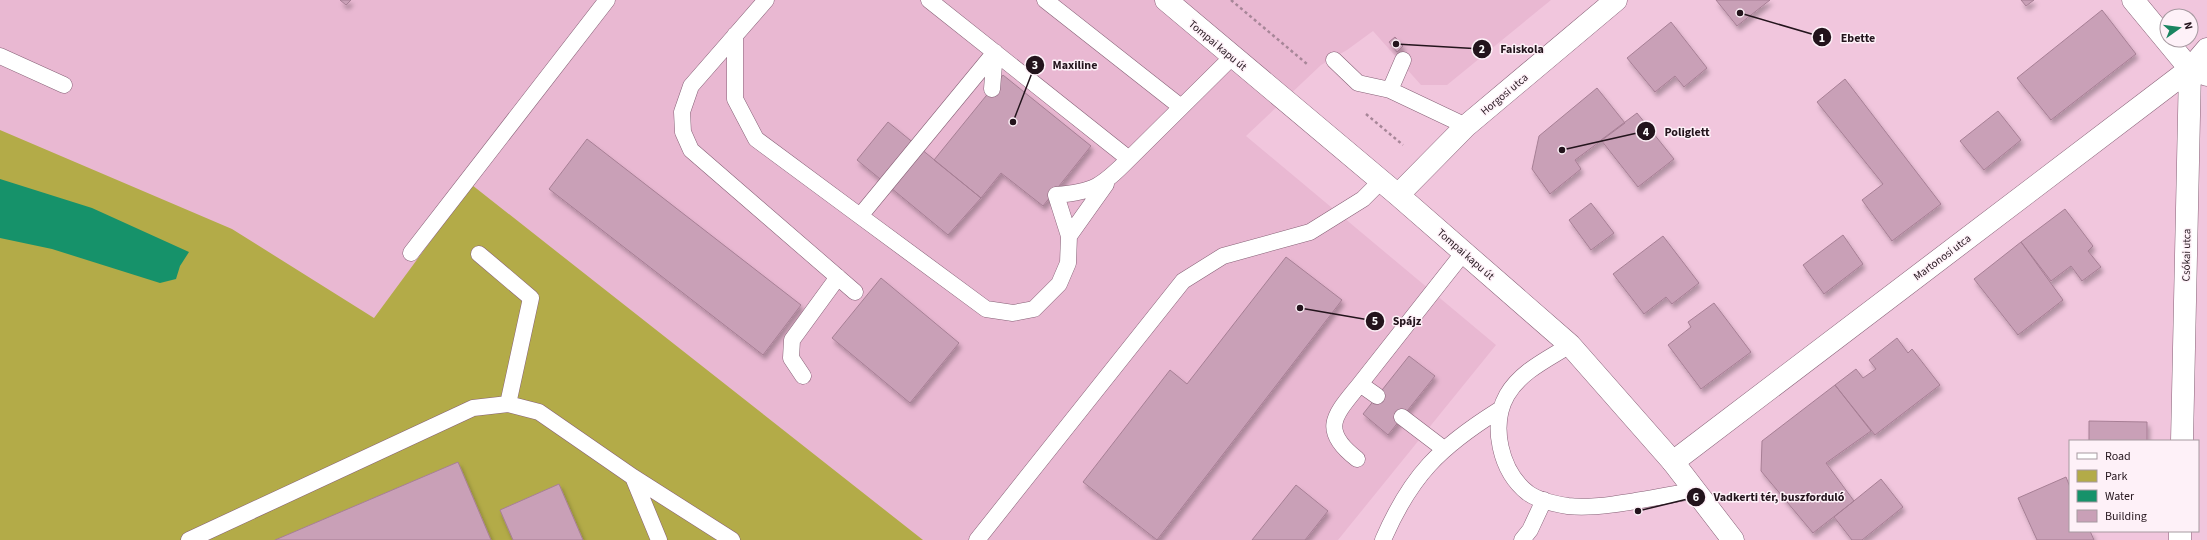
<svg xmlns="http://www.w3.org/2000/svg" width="2207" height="540" font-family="'Source Sans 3',sans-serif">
<defs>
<filter id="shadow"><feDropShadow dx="2.5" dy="4.5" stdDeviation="2" flood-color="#0004"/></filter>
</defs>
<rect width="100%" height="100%" fill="#f1c6dd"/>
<path fill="#e9b8d2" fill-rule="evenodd" d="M0 0H1551L1447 85H1421L1373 31 1347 50 1321 65 1246 136 1496 345 1338 540H0ZM1003 75 1090 146 1043 206 1001 173 981 198 935 160Z"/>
<path fill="#b3ab48" d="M0 130 232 229 374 318 472 185 923 540H0Z"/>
<path fill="#16926a" d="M0 179 92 208 189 252 180 266 176 279 160 283 52 249 0 238Z"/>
<path fill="#c9a0b7" stroke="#a77f95" filter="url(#shadow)" d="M340 0H351L346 5Z
M1716 0H1770L1737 26Z
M2021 0H2034L2026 6Z
M2102 10 2136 54 2051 120 2017 78Z
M1671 22 1707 68 1684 87 1675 76 1655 92 1627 58Z
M1395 37 1403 46 1397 52 1389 42Z
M1003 75 1091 146 1043 206 1001 173 981 198 934 160Z
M1845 79 1941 204 1892 241 1862 200 1883 184 1817 102Z
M1597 88 1625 123 1575 160 1581 169 1550 194 1532 169 1539 136Z
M1998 111 2021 140 1984 170 1960 141Z
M1637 113 1674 159 1638 187 1601 140Z
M888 122 981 198 948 235 857 160Z
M587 139 801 305 763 355 549 189Z
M1591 203 1614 233 1591 250 1569 220Z
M2065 209 2093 246 2088 251 2101 267 2082 281 2071 266 2051 281 2021 242Z
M1843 235 1863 264 1824 294 1803 265Z
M1663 236 1699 283 1672 304 1666 297 1644 314 1613 274Z
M2021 242 2063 300 2018 335 1974 279Z
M1286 257 1342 300 1157 540 1083 482 1170 370 1187 384Z
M881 278 959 343 910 403 832 338Z
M1714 303 1751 352 1701 389 1668 345 1691 327 1688 322Z
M1897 338 1908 353 1912 349 1940 385 1875 435 1835 385 1856 369 1863 378 1876 369 1869 360Z
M1409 356 1435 376 1388 435 1363 414Z
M1835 385 1871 431 1826 463 1854 501 1813 533 1761 471 1762 441Z
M2089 421 2147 422V441H2089Z
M458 462 491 540H275Z
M2066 477 2070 487V531H2090L2094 540H2037L2018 498Z
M1881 479 1903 507 1862 540H1852L1834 517Z
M559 484 583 540H513L500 510Z
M1296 485 1328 511 1305 540H1252Z"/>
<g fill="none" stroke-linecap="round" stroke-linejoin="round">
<g stroke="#866076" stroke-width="17">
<path id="lane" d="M766 0 691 86 682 112 683 132 691 150 855 292
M929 0 1129 159 1232 57
M1045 0 1181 107
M735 35V99L756 139 860 216
M995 52 860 216 986 309 1013 313 1034 309 1059 284 1068 263 1069 236 1056 195C1094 192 1102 186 1129 159
M0 56 64 85
M1334 60 1358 83 1390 90 1466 126
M992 89 995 52
M1390 90 1403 60
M1069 236 1106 184
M411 253 607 0
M479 254 531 298 508 404
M1570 345C1548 359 1521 371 1507 395 1490 425 1500 471 1528 493 1539 501 1555 504 1568 506 1603 510 1658 496 1694 491
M803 376 791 358 792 340 838 277
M1377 396 1360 384 1464 252
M1402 417 1444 449
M1357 459C1318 429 1336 414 1360 384
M633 477 659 540
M189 540 473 408 508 404 539 412 633 477 732 540
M977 540 1183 281 1223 256 1310 232 1363 199 1381 181
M1383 540C1411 475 1440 447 1499 410
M1522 540 1530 530 1544 500"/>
</g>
<g stroke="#866076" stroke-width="23">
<path id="street" d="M2133 0 2190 69 2207 75
M2182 441 2190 69
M1673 462 2190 69 2207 49
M2180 540V531"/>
</g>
<g stroke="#866076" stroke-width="23">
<path id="secondary" d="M1166 0 1398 195 1570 345 1673 462 1733 540
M1398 195 1466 126 1616 0"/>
</g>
<path stroke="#a78698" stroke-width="2.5" stroke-dasharray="3 3" stroke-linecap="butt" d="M1231 0 1307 64
M1366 114 1403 145"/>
<use href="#lane" stroke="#fff" stroke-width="16"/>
<use href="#street" stroke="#fff" stroke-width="22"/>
<use href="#secondary" stroke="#fff" stroke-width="22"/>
</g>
<g text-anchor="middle" stroke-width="3" stroke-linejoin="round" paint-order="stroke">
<g font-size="11" fill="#23141c" stroke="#fef1f8">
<text transform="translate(1218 45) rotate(40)" y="4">Tompai kapu út</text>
<text transform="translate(1504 94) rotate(-40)" y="4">Horgosi utca</text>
<text transform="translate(1466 254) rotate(41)" y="4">Tompai kapu út</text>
<text transform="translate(2186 255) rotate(-89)" y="4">Csókai utca</text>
<text transform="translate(1942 257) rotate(-37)" y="4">Martonosi utca</text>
</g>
</g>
<path fill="none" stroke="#23141c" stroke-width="1.5" d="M1740 13L1822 37M1396 44L1482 49M1013 122L1035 65M1562 150L1646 131M1300 308L1375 321M1638 511L1696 497"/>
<g fill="#23141c" stroke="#fef1f8" stroke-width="1.5">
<circle cx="1740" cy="13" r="4"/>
<circle cx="1396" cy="44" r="4"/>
<circle cx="1013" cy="122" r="4"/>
<circle cx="1562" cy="150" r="4"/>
<circle cx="1300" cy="308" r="4"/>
<circle cx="1638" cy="511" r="4"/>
<circle cx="1822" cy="37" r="10"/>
<circle cx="1482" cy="49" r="10"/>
<circle cx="1035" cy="65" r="10"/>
<circle cx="1646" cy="131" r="10"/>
<circle cx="1375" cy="321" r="10"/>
<circle cx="1696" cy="497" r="10"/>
</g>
<g font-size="12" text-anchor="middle" font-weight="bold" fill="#fff">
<text x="1822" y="42">1</text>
<text x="1482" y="53">2</text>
<text x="1035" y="69">3</text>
<text x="1646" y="136">4</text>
<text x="1375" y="325">5</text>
<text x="1696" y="501">6</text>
</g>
<g font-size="12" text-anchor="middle" font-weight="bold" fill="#23141c" stroke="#fef1f8" stroke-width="3" stroke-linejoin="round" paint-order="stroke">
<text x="1858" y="42">Ebette</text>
<text x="1522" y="53">Faiskola</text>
<text x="1075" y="69">Maxiline</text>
<text x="1687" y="136">Poliglett</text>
<text x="1407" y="325">Spájz</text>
<text x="1779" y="501">Vadkerti tér, buszforduló</text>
</g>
<rect x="2069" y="440" width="130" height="92" fill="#fef1f8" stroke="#a699a0"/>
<rect x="2077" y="453" width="20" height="6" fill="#ffffff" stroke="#a699a0"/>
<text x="2105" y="460" font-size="12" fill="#23141c">Road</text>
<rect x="2077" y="470" width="20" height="12" fill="#b3ab48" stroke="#a699a0"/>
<text x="2105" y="480" font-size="12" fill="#23141c">Park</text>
<rect x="2077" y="490" width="20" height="12" fill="#16926a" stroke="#a699a0"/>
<text x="2105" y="500" font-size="12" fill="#23141c">Water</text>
<rect x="2077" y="510" width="20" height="12" fill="#c9a0b7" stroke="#a699a0"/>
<text x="2105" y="520" font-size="12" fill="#23141c">Building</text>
<g transform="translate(2179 28) rotate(76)"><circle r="19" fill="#fef1f8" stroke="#a699a0"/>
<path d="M0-3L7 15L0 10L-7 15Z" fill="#1a8460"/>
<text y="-6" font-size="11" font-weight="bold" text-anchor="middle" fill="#23141c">N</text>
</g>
</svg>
